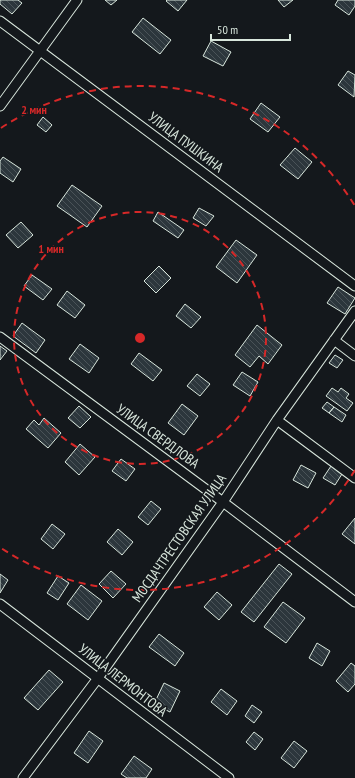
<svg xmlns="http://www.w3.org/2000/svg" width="355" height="778" font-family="'PT Sans Narrow',sans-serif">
<defs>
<pattern id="building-back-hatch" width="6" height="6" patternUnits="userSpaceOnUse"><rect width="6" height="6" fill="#2c363c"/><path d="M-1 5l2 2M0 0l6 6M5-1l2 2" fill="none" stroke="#4a5358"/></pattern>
</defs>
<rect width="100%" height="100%" fill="#14181c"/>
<path fill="url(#building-back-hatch)" stroke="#d8e6dc" d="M0 0H18L22 3 12 14 0 4Z
M105 0H117L111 5Z
M167 0H187L178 11 166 1Z
M278 0H293L284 7Z
M338 0H355V6L349 15 335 5Z
M143 18 171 40 160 54 132 32Z
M211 41 231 52 223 66 203 56Z
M348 71 355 75 354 97 338 85Z
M261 103 280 117 268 132 250 119Z
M43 117 52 125 46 132 37 125Z
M295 148 312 162 298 179 280 165Z
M3 157 21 169 13 182 0 173V161Z
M72 185 102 206 87 227 57 206Z
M199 208 214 216 206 226 193 218Z
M158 212 184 230 178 238 153 221Z
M21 222 33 235 18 248 6 235Z
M236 240 257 255 237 283 216 267Z
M159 266 171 278 156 293 144 281Z
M32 275 52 289 43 300 24 286Z
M338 287 355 298 345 314 327 303Z
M67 291 85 305 75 318 57 305Z
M185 304 201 317 191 328 176 316Z
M22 323 45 340 36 353 13 336Z
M257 325 282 345 268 364 259 356 250 367 235 355Z
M80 344 99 358 89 373 69 359Z
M0 346 7 351 0 360Z
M139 353 162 370 153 381 131 364Z
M335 355 343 360 337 368 329 363Z
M242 372 258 382 250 396 233 385Z
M197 374 210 384 200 396 187 386Z
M332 388 338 392 341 388 349 394 346 398 353 403 347 411 326 396Z
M327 402 334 407 329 413 322 408Z
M182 404 198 416 184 435 168 423Z
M79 406 91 417 80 428 68 418Z
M334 407 346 415 342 422 329 413Z
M44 418 61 433 48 448 26 429 34 420 39 425Z
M80 444 95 457 79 475 65 462Z
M121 459 135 469 126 481 112 471Z
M301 465 316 473 308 488 293 480Z
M331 466 342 474 335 485 323 478Z
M151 501 161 509 148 525 138 517Z
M355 518V544L342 534Z
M52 524 65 534 53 549 41 539Z
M118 529 133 542 122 555 107 542Z
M279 564 292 574 254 622 241 612Z
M111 571 126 584 113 598 99 584Z
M0 574 8 580 0 593Z
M58 576 69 583 58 600 47 593Z
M81 585 102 601 88 620 67 604Z
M217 592 232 605 219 620 204 607Z
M283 602 305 618 286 643 264 627Z
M159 634 184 653 175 666 149 647Z
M317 643 330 651 322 666 309 658Z
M351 663 355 666V684L348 692 336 681Z
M49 670 63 682 38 710 24 698Z
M164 683 180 691 170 712 154 704Z
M221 689 237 701 227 715 211 702Z
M252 705 262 712 254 723 245 716Z
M89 731 103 741 88 763 74 753Z
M254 732 263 739 255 750 246 742Z
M294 741 307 751 294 768 281 758Z
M134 756 152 769 146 778H127L121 774Z"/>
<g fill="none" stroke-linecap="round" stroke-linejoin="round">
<g stroke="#d8e6dc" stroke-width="11">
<path id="minor" d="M0 21 355 286
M0 106 77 0
M0 337 223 502 355 602
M334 340 355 356
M277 420 355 478
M0 604 229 778
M23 778 98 678 223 502 277 420 355 311"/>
</g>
<use href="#minor" stroke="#14181c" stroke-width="9"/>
</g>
<g fill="none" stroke="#d62828" stroke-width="2" stroke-dasharray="7 5">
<circle cx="140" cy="338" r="126"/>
<path d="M355 470A252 252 0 0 1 1 548M1 128A252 252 0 0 1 355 206"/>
</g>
<g text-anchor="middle" stroke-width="3" stroke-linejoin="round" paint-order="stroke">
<g font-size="14" fill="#d8e6dc" stroke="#14181c">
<text transform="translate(186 142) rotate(37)" y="5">УЛИЦА ПУШКИНА</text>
<text transform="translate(158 436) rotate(36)" y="5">УЛИЦА СВЕРДЛОВА</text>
<text transform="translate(179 538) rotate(-55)" y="5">МОСДАЧТРЕСТОВСКАЯ УЛИЦА</text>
<text transform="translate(123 680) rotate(38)" y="5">УЛИЦА ЛЕРМОНТОВА</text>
</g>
</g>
<circle cx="140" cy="338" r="6" fill="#d62828" stroke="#14181c" stroke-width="2"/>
<g font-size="12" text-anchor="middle" font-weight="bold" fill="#d62828" stroke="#14181c" stroke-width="3" stroke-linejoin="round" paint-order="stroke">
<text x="34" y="114">2 мин</text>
<text x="51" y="253">1 мин</text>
</g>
<path d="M211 34v6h79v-6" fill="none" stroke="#d8e6dc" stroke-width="2"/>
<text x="217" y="34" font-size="12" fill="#d8e6dc" stroke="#14181c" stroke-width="3" paint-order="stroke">50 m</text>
</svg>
